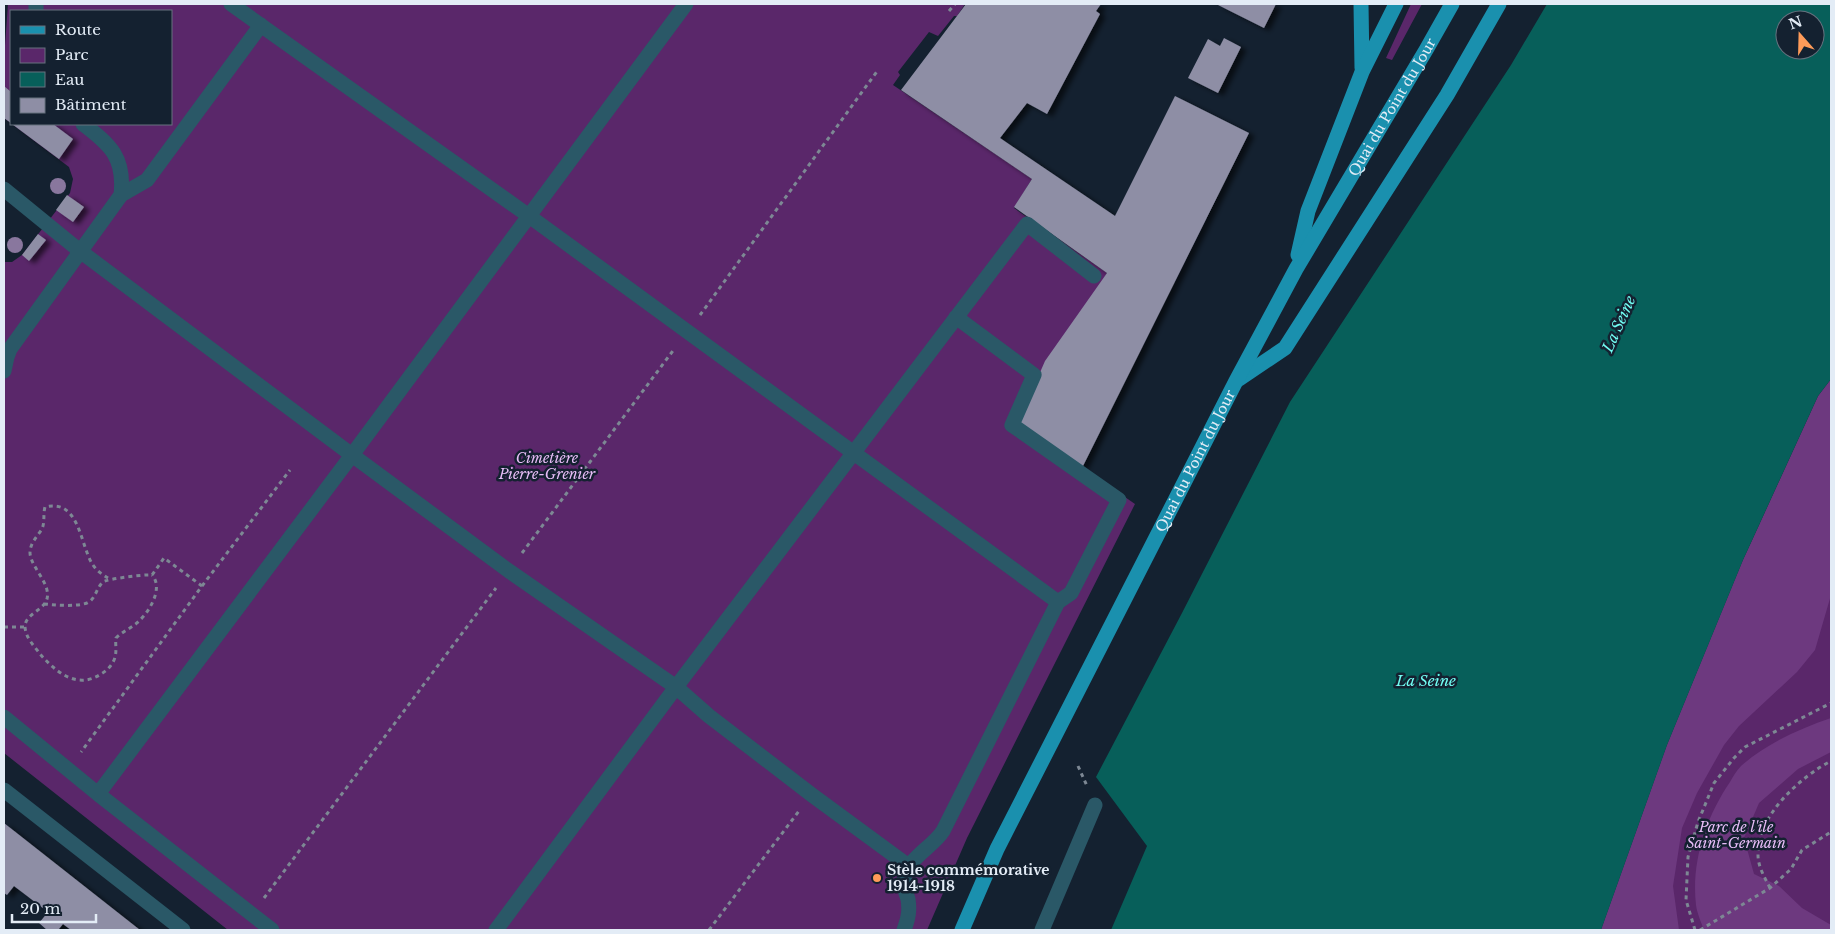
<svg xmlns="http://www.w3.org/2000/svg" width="1835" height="934" font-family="'Libre Baskerville',serif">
<defs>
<filter id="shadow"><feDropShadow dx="5.5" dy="3" stdDeviation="2.5" flood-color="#0009"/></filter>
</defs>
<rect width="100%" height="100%" fill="#142130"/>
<path fill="#5a276a" d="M8 4H965L957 16H954L938 36 929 32 898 72 900 75 893 85 1032 179 1014 208 1107 273 1018 423 1135 504 967 838 927 930H228L4 753V262H12L22 255 70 193 73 179 69 167 12 124H171V11H11V123L4 118V59Z
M1411 4H1422L1392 60 1386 58Z
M1831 379V930H1601L1667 745 1743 560Z"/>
<path fill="#6d397f" d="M1831 379V595L1815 650 1797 672 1739 726 1724 745 1697 793 1682 828 1673 886 1679 930H1601L1667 745 1743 560 1818 396Z
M1831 718V752L1798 769 1759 803 1744 838 1754 874 1779 886 1802 908 1831 925V930H1704C1701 922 1697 913 1696 905 1691 862 1706 817 1730 782 1733 777 1736 771 1741 766 1767 743 1799 729 1831 718Z"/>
<path fill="#075f5a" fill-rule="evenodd" d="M1547 4H1831V379L1818 396 1743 560 1667 745 1601 930H1111L1147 846 1096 777 1182 613 1290 402 1511 65ZM1785 20H1815V50H1785Z"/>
<path fill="#8e8ea5" filter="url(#shadow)" d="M966 4H1101L1096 11 1100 14 1047 114 1027 103 1000 138 1115 216 1175 96 1249 133 1082 468 1018 423 1045 361 1107 273 1014 207 1032 179 901 90Z
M1216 4H1276L1264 28Z
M1224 38 1241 47 1218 93 1188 78 1208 39 1220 46Z
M4 86 11 92V123L4 118Z
M12 124H53L73 139 59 159Z
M67 195 84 207 73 222 56 210Z
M38 234 46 240 29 261 22 255Z
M4 823 140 930H71L63 924 58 930H47L39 923 48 912 14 886 7 895 4 893Z"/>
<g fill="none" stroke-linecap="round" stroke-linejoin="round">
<path stroke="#7d8894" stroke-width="3" stroke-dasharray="4 4" stroke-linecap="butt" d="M949 11 955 4
M700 315 878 70
M522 553 675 348
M108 578C103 575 97 571 93 565 80 546 80 498 45 507 43 514 45 522 42 529 37 537 30 543 30 553 31 568 51 583 47 599 43 612 20 615 26 632 28 640 35 647 40 654 56 672 77 690 101 674 107 671 114 663 115 657 117 650 115 644 116 638 123 631 132 628 139 621 149 612 164 588 152 575
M202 586 290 470
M44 604C55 605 76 607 87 603 96 599 96 588 103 582 106 579 147 574 152 575L164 558 202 586 81 752
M4 627H24
M1078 766 1087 786
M1770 888C1765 878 1758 867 1758 855 1756 817 1800 777 1831 761
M264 898 496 588
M709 930 799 811
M1695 930 1686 900 1688 857 1698 822 1714 783 1734 758 1745 747 1831 703
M1700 930 1770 888 1791 869 1802 850 1831 832"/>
<path stroke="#2a5867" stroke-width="15" d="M231 4 529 216 1058 602
M36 11V4
M4 189 80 251 352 455 509 571 676 687 709 716 812 795 910 867
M121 195 147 180 261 25
M4 371 7 357 10 349 121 195C125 158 111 145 83 124
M4 717 98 794 272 930
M98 794 352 455 686 4
M496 930 676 687 1027 224 1094 276
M904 930C908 919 910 911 908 899 906 893 903 887 904 880 907 858 932 848 943 831L1058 602 1071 593 1119 500 1012 425 1034 375 956 317
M1042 930 1095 805"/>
<path stroke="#2a5867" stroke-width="15" d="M4 790 183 930"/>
<g stroke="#1a90ae" stroke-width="15">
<path d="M1361 4 1362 68"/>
<path d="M1298 255 1308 211 1362 72 1396 4"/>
<path d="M1239 379 1285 348 1447 95 1499 4"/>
<path id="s1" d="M962 930 997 849 1236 381 1296 269 1426 50 1452 4"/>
</g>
</g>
<g fill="#89779e">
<circle cx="58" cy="186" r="8"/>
<circle cx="15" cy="245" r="8"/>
</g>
<circle fill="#fe9b59" stroke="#142130" stroke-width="2" cx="877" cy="878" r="5"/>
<g text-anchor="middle" stroke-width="5" stroke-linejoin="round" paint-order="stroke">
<g font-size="14" fill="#e3ecf6" stroke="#142130">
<text dy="5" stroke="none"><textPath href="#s1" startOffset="929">Quai du Point du Jour</textPath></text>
<text dy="5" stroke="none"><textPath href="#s1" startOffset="524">Quai du Point du Jour</textPath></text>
</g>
<g font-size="14" font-style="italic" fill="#e8bdf8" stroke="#142130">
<text x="547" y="463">Cimetière<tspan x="547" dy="16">Pierre-Grenier</tspan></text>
<text x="1736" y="832">Parc de l'île<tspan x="1736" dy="16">Saint-Germain</tspan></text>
</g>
<g font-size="14" font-weight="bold" fill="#e3ecf6" stroke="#142130" text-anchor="start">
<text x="887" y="875">Stèle commémorative<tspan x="887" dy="16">1914-1918</tspan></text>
</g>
<g font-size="15" font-style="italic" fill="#72fef4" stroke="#142130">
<text transform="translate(1619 324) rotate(-66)" y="5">La Seine</text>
<text x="1426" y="686">La Seine</text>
</g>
</g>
<rect width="1835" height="934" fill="none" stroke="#e3ecf6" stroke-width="10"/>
<rect x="10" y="10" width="162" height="115" fill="#142130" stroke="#67727f"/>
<rect x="20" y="26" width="25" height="8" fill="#1a90ae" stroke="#67727f"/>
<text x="55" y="35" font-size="15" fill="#e3ecf6">Route</text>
<rect x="20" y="48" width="25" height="15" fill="#5a276a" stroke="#67727f"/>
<text x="55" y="60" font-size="15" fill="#e3ecf6">Parc</text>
<rect x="20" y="72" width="25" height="15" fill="#075f5a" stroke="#67727f"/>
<text x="55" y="85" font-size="15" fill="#e3ecf6">Eau</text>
<rect x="20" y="98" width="25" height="15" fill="#8e8ea5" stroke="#67727f"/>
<text x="55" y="110" font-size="15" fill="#e3ecf6">Bâtiment</text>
<g transform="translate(1800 35) rotate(340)"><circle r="24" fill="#142130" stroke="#67727f"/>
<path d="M0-4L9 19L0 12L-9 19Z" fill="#fe9b59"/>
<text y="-8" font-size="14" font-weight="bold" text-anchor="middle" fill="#e3ecf6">N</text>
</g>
<path d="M12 914v8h84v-8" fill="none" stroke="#e3ecf6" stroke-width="2.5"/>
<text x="20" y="914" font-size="15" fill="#e3ecf6" stroke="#142130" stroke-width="4" paint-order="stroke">20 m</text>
</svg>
